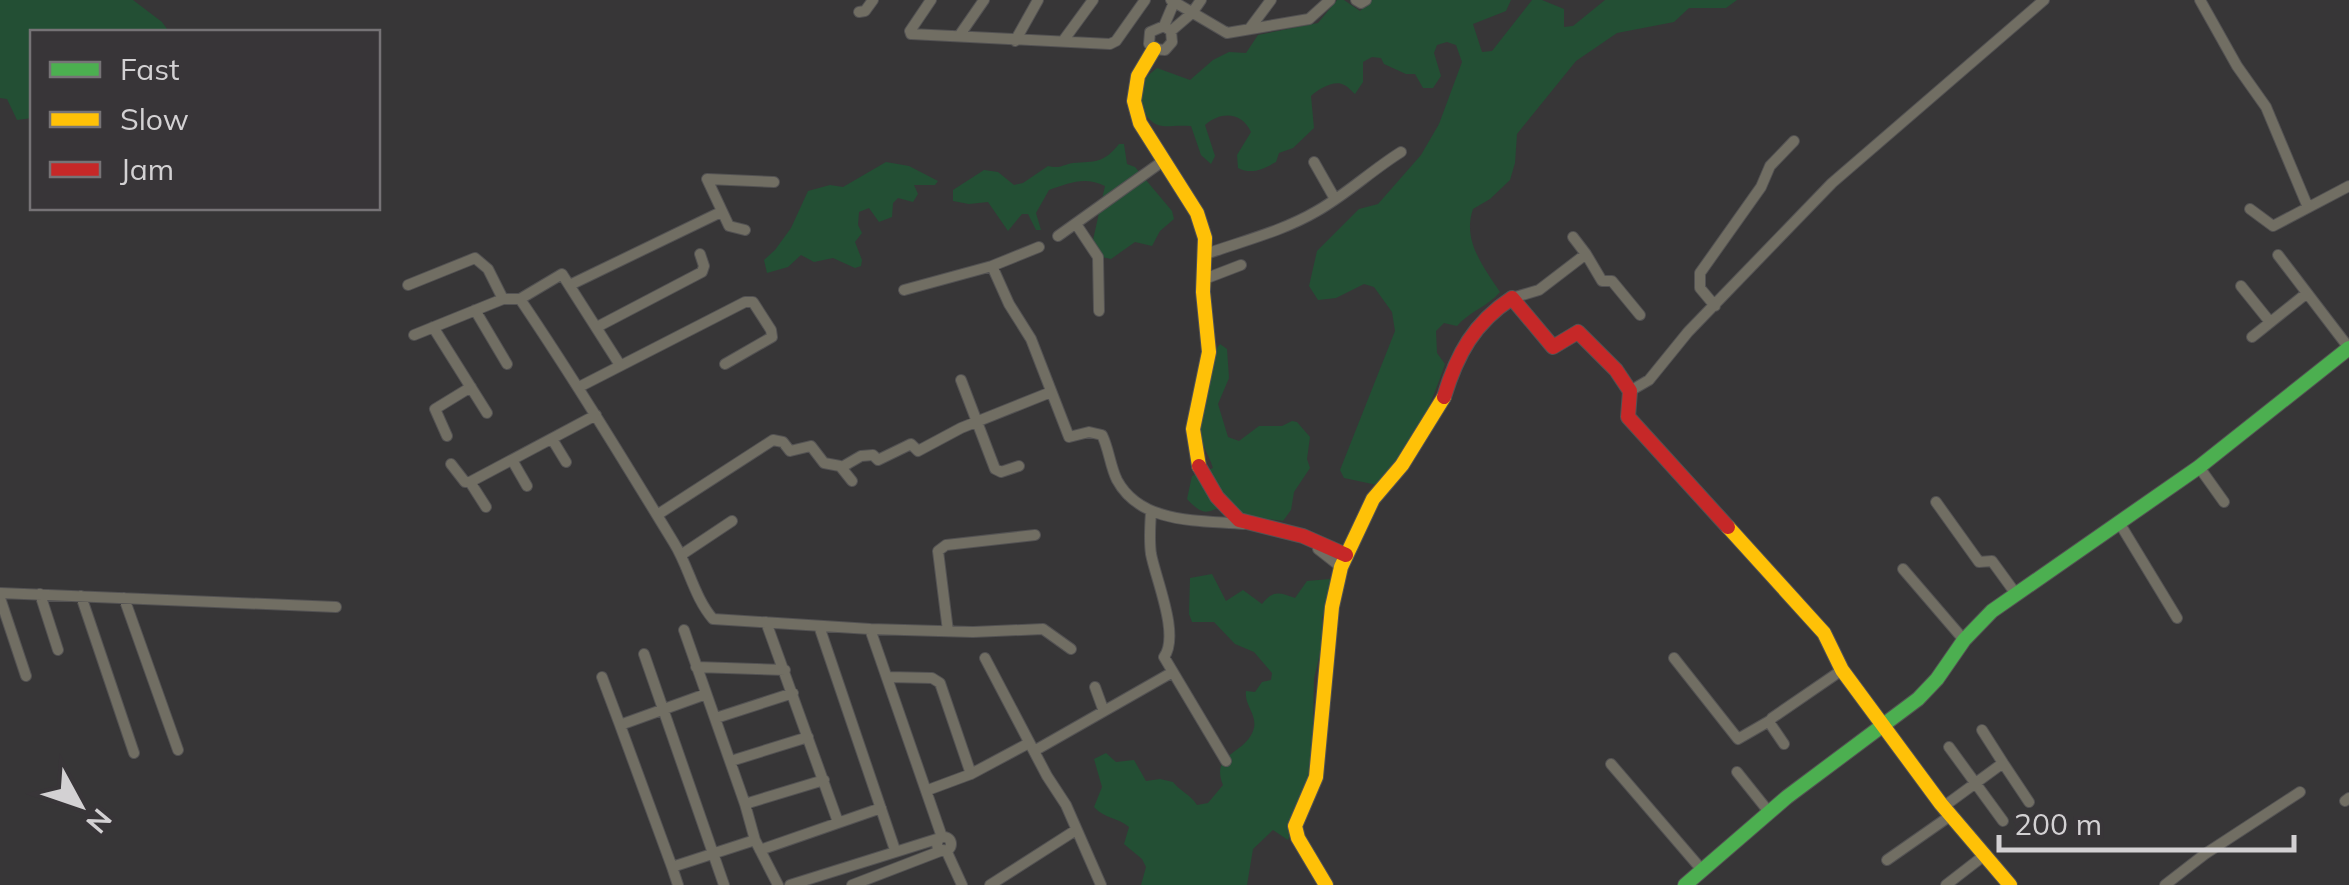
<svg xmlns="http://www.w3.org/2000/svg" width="2349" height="885" font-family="Mulish,sans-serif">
<rect width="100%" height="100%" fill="#373637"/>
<path fill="#234f34" d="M0 0H133L162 22 167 29 161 32H32V118L17 120 7 99 0 98Z
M1337 0H1344L1360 11 1371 0H1511L1506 11 1473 24 1482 52 1492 51 1532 0H1542L1564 9V27L1573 26 1605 0H1737L1726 8H1689L1674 22 1617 33 1576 61 1517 134 1515 163 1510 180 1490 199 1473 209C1462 240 1483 266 1500 292 1487 307 1470 311 1457 326L1444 323 1436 331 1437 353 1445 364C1430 408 1412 451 1377 485L1344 478 1340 470 1395 331 1392 312 1374 287 1364 284 1336 298 1318 300 1309 286 1317 251 1359 209 1378 204 1421 155 1439 124 1462 62 1456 45 1447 42 1437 45 1434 53 1441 76 1433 88H1423L1415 74H1406L1384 64 1381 58 1372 57 1363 62V82L1355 94C1351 91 1349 87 1344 85 1335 79 1317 90 1311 96L1314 128 1293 148 1279 153 1276 162C1263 169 1252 175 1238 168L1237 155 1251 132C1242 112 1221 111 1205 125L1215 156 1211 164 1201 155 1191 126C1161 124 1158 134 1139 106L1146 77 1157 68 1190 80 1213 60 1229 52 1246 53 1258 35 1318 23Z
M1119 144H1124L1127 164 1135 167 1172 211 1174 219 1160 231 1152 246 1135 242 1111 259 1102 257 1093 240 1105 186C1085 176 1069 183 1049 190L1036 213 1041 230H1036L1028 214H1022L1008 231 988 202 969 204 953 201V190L984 170 998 172 1014 185 1023 183 1048 166C1060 169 1062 165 1073 163 1095 161 1103 164 1119 144Z
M886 162 909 166 938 181 935 185H914L918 194 913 202 898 198 893 203 892 217 879 222 869 208 859 212 858 225 862 233 855 242 862 260 861 266 855 268 833 258 814 262 801 255 788 267 767 273 764 260 775 250 791 228 808 191 830 185 843 187Z
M1220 344 1227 349 1229 378 1218 404 1228 437 1239 441 1259 426H1282L1292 421 1297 422 1310 437 1307 459 1310 468 1294 492 1291 510 1283 521C1276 520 1249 517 1244 516 1239 514 1235 509 1230 508 1209 505 1209 523 1187 499L1192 476 1213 468C1210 458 1203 447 1201 437 1196 417 1207 358 1220 344Z
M1212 574 1226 601 1243 590 1262 604C1273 590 1279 592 1295 598L1307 581 1330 579 1333 582 1322 619 1324 636 1314 679 1312 765 1306 790 1288 840 1273 830 1253 849 1247 885H1141L1146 867 1142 859 1124 844 1129 827C1117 817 1105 819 1094 807L1102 787 1094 759 1106 753 1116 762 1134 760 1146 781 1160 779 1173 782C1181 792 1190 794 1197 805L1208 803 1223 785C1210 753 1244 755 1253 731 1259 716 1244 706 1246 691L1255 692 1262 682 1271 680 1272 673 1254 652 1235 644 1214 622H1192L1189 614 1190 578Z"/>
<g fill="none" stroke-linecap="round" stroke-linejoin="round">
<g stroke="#535253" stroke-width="12">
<path id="street" d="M931 0 910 31 911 34 1110 44 1116 41 1145 0
M1171 0 1227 33 1309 19 1330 0
M1356 0 1361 3 1366 0
M2200 0 2237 66 2266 107 2307 205
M859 12 865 11 873 0
M1164 26 1171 31 1172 42 1165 50 1154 49 1149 44 1150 32 1164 26 1175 0
M1250 28 1271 0
M1171 31 1192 13 1201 0
M959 36 984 0
M1015 41 1038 0
M1063 41 1093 0
M1314 162 1335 199
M2250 209 2273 226 2349 186
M1076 224 1098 257 1099 311
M745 230 729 226 707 179 774 182
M1058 236 1163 161
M1573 237 1586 254
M1206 254C1243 241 1283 231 1317 211 1347 194 1372 170 1401 152
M2278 255 2349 348
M992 266 1039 247
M1202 280 1241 265
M572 284 721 212
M408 285 475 258 488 269 503 299
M2241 286 2270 322
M904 290 992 266 1009 304 1031 339 1069 437 1089 432 1102 435C1109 449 1110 466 1117 480 1141 525 1201 520 1244 524
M1512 298 1539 290 1586 254 1602 281H1612L1640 315
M520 299C574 379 624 461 674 543 689 567 694 597 713 619L870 629
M1715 306 1700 288V273L1761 187 1770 166 1794 141
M475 310 507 364
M433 327 487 413
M597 327 702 272 704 266 700 254
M414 335 503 299H520L562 274 620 365
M2252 337 2307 293
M961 380 995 469 1001 472 1019 466
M579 387 745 302H753L771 330 772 337 725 364
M1630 391 1649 380 1688 332 1832 183 2044 0
M447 436 435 409 471 387
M552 439 566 462
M512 460 527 486
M451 464 465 482H470L596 415
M842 467 861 456 873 455 878 460 911 444 918 451 961 428 1051 392
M2199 467 2224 502
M470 482 486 507
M1936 502 1979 562 1992 561 2016 594
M1151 512C1150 526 1149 540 1151 554 1156 580 1180 635 1164 657L1226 761
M657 515 773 440 783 442 790 451 811 446 824 463 840 466 852 481
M2120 524 2177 618
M1318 549 1341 567
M681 555 732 521
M1903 569 1964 640
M0 593 336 607
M40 594 58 650
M81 596 134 753
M0 598 26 676
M124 598 178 750
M766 622 838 822
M819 626 895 850
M684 630 745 804 755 840 778 885
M948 631 938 551 946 545 1035 535
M644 654 724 885
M985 658 1047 776 1066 805 1101 885
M1674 658 1738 739 1771 720
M696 667 785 670
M602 677 620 725
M888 677 932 678 940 683 971 774
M1095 687 1103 709
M706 694 620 725 672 867 755 840
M716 718 793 693
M1982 730 2003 763
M1784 744 1769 722 1772 718 1842 670
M1949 747 2003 821
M1034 751 1171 673
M731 761 808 737
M1611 764 1702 870
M1737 772 1769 812
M928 790 971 774 1029 743
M2345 801 2349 798
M745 804 824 780
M1943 807 2003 763 2029 802
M942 837 870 629 973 632 1043 629 1071 649
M937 844a7 7 0 1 1 14 0a7 7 0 1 1-14 0Z
M760 850 881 808
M946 850 962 885
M1887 860 1950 816
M672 867 678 885
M790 885 940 838
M852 885 943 850
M990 885 1076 830
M1946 885 1986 854
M2165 885 2205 854 2300 792"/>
</g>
<g stroke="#535253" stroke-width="16">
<path id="fast" d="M1685 885 1787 797 1918 699 1937 679 1964 640 1992 611 2199 467 2349 348"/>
</g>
<g stroke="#535253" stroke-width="16">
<path id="slow" d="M1154 49 1138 76 1134 101 1140 123 1197 213 1205 238 1203 292 1209 352 1193 429 1199 466
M1728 527 1824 633 1842 670 1941 804 2010 885
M1326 885 1298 838 1295 826 1316 777 1332 607 1341 567 1373 499 1402 465 1444 397"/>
</g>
<g stroke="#535253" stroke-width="16">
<path id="jam" d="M1444 397C1457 354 1474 323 1512 298L1553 347 1578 332 1616 370 1630 391 1628 417 1728 527
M1199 466 1217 497 1239 520 1303 536 1346 555"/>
</g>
<use href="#street" stroke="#716e63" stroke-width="10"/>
<use href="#fast" stroke="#4caf50" stroke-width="14"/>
<use href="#slow" stroke="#ffc107" stroke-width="14"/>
<use href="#jam" stroke="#c62828" stroke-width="14"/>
</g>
<rect x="30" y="30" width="350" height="180" fill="#383538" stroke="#767376" stroke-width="2.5"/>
<rect x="50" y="62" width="50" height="15" fill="#4caf50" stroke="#767376" stroke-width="2.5"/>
<text x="120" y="80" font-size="30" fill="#d3d1d3">Fast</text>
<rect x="50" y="112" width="50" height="15" fill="#ffc107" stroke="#767376" stroke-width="2.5"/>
<text x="120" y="130" font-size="30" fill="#d3d1d3">Slow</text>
<rect x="50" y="162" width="50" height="15" fill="#c62828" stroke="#767376" stroke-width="2.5"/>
<text x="120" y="180" font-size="30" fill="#d3d1d3">Jam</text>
<g transform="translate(80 805) rotate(130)" stroke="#383538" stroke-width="8" paint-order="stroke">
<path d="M0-8L18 38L0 25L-18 38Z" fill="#d3d1d3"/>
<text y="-15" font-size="28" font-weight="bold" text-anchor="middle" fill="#d3d1d3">N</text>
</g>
<path d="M1999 835v15h295v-15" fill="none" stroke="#d3d1d3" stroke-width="5"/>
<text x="2014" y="835" font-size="30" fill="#d3d1d3" stroke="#383538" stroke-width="8" paint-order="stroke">200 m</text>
</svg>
